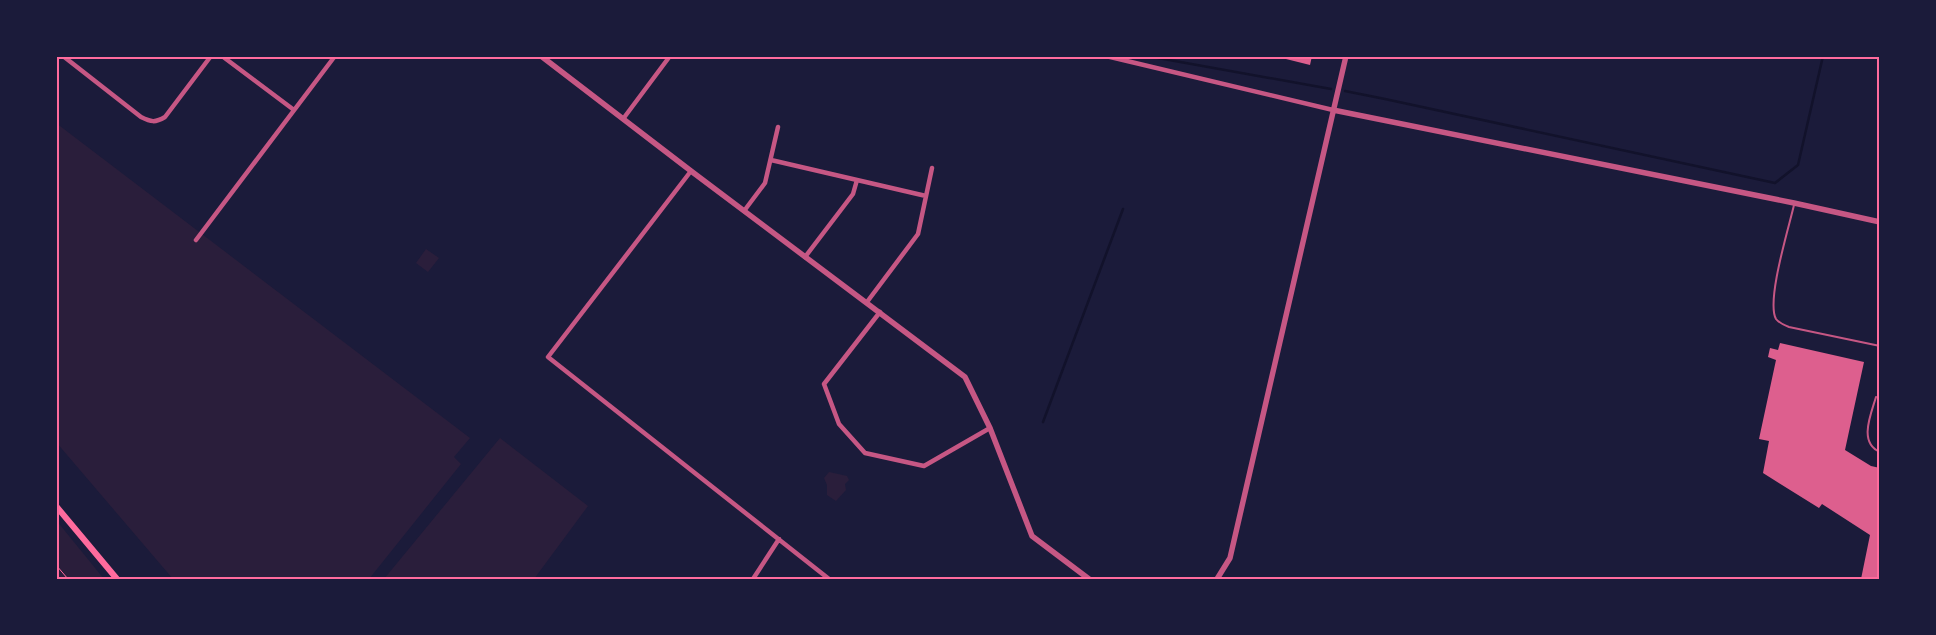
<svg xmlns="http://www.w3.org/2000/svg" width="1936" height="635" font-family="Raleway,sans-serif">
<rect width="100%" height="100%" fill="#1b1b3a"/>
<path fill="#2a1e3b" d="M56 123 470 438 454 457 461 464 369 579H173L56 442Z
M426 249 439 258 428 272 416 263Z
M500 438 588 506 534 579H384Z
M829 472 847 476 849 480 845 484 846 490 836 501 827 495V485L824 478Z
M56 520 104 579H58L56 576Z"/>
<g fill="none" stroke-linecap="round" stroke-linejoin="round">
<path stroke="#12122b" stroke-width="2.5" d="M1147 56 1331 89
M1345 91 1385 99 1775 183 1798 165 1823 56
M1043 422 1123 209"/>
</g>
<path fill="#dd5f8e" d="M1274 56H1312L1310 65Z
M1780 343 1864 362 1845 450 1871 466 1880 468V579H1861L1870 535 1822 504 1819 508 1763 473 1769 441 1759 439 1776 360 1768 357 1770 348 1778 350Z"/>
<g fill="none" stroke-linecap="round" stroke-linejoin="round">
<path stroke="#ff6b9d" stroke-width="1" d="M56 565 68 579"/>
<path stroke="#c65784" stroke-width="2" d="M1794 205C1789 227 1766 301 1776 319 1779 323 1784 325 1789 327L1880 346
M1876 397C1871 414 1858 443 1880 452"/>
<path stroke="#c65784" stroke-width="4.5" d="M63 56 141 117C151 122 155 123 165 117L211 56
M222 56 294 110
M1106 56 1333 110
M623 119 670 56
M771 160 926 196
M691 171 548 357 829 579
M744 211 765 183 778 127
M196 240 335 56
M805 257 853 194 857 180
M867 302 918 234 932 168
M880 312 824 384 839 424 865 453 924 466 990 428
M753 579 779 539"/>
<path stroke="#c65784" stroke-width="5.5" d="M541 56 691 171 965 377 990 428 1032 536 1089 579
M1333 110 1794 203 1880 222
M1217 579 1230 558 1346 56"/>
<path stroke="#ff6b9d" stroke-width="6" d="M56 506 117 579"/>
</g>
<rect width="1936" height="635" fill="none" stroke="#1b1b3a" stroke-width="115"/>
<rect x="58" y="58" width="1820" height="520" fill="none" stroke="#ff6b9d" stroke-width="2"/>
</svg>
